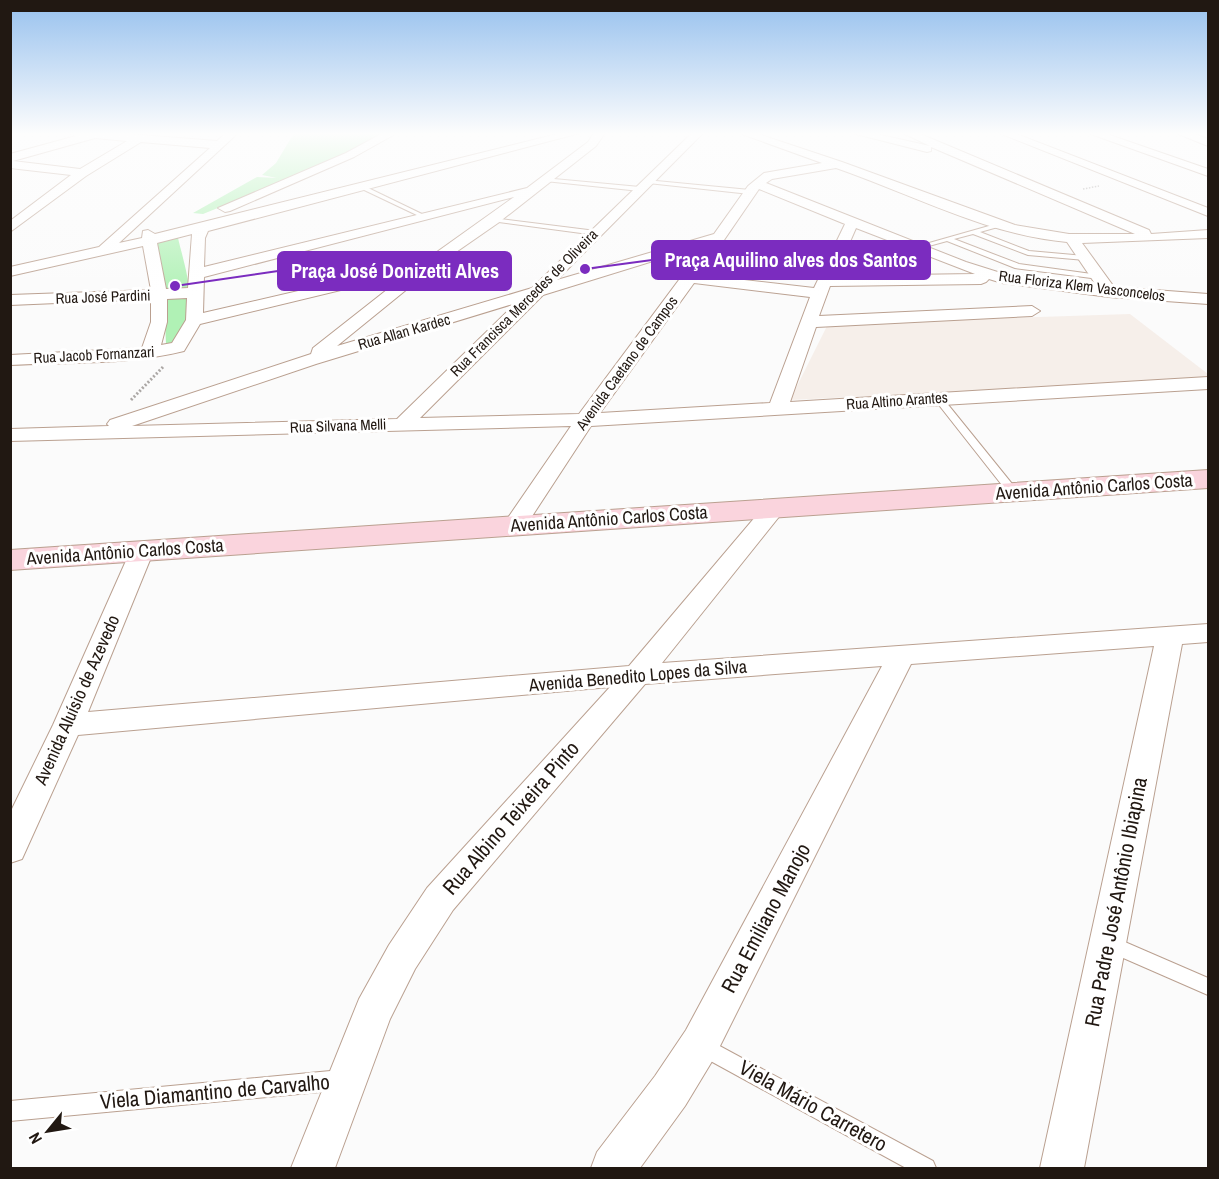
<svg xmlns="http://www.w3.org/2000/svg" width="1219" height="1179" font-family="'Archivo Narrow',sans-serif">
<rect width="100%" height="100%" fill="#fbfbfb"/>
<path fill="#f6efea" d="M1130 314 1208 374V380L790 400 828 324Z"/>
<path fill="#b0f1b5" d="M294 133H385L381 138 289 179 203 214 193 213 257 177 277 178 262 175 276 163Z
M174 237 178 238C183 260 197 301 186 323 183 330 177 336 173 342L166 344 164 297 152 241Z"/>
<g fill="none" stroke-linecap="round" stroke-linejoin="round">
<g stroke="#baa090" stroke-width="2">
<path id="service" d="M543 178 640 187 643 189 640 191 545 181Z
M646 180 750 190 753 192 750 194 648 183Z
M360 186H364L426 216 421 217 360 188Z
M493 218 596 231 599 233 596 235 491 221 490 220Z
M1003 222 1005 223V225L980 232 1029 251 1085 256 1088 258 1085 260 1028 255 973 234 954 239 1019 264 1099 275 1103 277 1099 279 1015 268 947 241 918 249 915 247Z
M938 395 941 396 1017 490 1018 492 1017 494H1009L935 400V396Z
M1111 936 1208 978V995L1105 950 1102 944 1105 938Z
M703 1037 933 1161 936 1168H906L696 1053 694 1046 696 1039Z
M341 1070 348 1073 351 1080 348 1087 341 1090 10 1121V1101Z"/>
</g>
<g stroke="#baa090" stroke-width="2">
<path id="minor" d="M69 133H116L217 141 226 133H238L119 243 142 238 143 231 148 230 155 234 561 133H580L208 231 205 238 204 267 527 188 588 142 594 133H605L596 146 498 223 433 268 337 346 532 288 692 133H703L557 280 714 234 748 186 764 173 822 163 739 133H755L842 162 1015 225 1069 234H1135L931 147V151L927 152 852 133H872L930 146 903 133H918L1149 230 1151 234 1208 230V238L1082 243 1114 287 1208 294V304L1109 297 1002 283 989 279 986 282 981 284 830 286 819 316 1032 306 1040 311 1032 316 816 327 790 402 1208 377V389L591 426 523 530 515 532 507 530 503 525 571 426 10 441V429L109 426 107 424 110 420 311 354 313 348 407 274 200 324 184 351C128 365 68 362 10 365V355L142 348 151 322V299L10 305V295L151 290 143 246 10 276V267L99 247 210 148 141 142 86 176 10 232V221L71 175 10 168V154L76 136ZM95 138 127 141 80 169 13 161ZM836 168C912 194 986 235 1067 242L1096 285 1004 274 966 262 766 183 772 179ZM759 189 845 224 814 288 700 275ZM514 197 423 262 203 313 204 277ZM856 228 975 274 835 276ZM192 234 188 288 166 289 157 243ZM705 245 579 414 420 418 543 295ZM694 283 810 297 770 403 600 413ZM187 298 186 320 172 343 161 345 167 322V299ZM516 303 397 419 132 426 316 364Z
M383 133H397L354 157 230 211 225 212 218 208 346 153Z
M999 133H1014L1208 208V216Z
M1088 133H1104L1208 169V176Z
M1176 133H1192L1208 139V146Z
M775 501 783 503 786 508 662 663 1208 624V642L1182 644 1084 1168H1040L1154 646 911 664 714 1058 685 1106 640 1168H591L597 1152 655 1076 686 1030 882 666 645 684 453 910 415 969 390 1019 335 1168H291L359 999 389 945 427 888 610 687 78 735 22 859 10 863V813L53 725 133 545 142 543 151 545 154 550 88 712 629 666 767 503Z"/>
</g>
<g stroke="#baa090" stroke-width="2">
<path id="secondary" d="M1208 470V488L10 570V550Z"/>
</g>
<path stroke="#aca8a6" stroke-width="1.5" stroke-dasharray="1.5 1.5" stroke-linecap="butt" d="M1083 189 1099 186"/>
<path stroke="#aca8a6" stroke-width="3" stroke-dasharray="2 2" stroke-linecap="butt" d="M131 400 163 367"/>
<use href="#service" fill="#fff" fill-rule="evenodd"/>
<use href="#minor" fill="#fff" fill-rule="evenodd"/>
<use href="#secondary" fill="#fad4dd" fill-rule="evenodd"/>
</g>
<linearGradient id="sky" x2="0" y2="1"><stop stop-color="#97c1ee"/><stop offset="0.45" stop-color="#fdfdfd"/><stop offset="1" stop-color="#fdfdfd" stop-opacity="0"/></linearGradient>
<rect width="1219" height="298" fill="url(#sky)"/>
<g text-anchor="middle" stroke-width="6" stroke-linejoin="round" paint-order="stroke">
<g font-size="15" fill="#211812" stroke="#fff">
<text transform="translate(1082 286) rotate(7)" y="5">Rua Floriza Klem Vasconcelos</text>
<text transform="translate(103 297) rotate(-2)" y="5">Rua José Pardini</text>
<text transform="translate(524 303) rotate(-45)" y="5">Rua Francisca Mercedes de Oliveira</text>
<text transform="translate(404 332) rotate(-16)" y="5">Rua Allan Kardec</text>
<text transform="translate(94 355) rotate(-3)" y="5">Rua Jacob Fornanzari</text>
<text transform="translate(627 363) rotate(-54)" y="5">Avenida Caetano de Campos</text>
<text transform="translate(897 401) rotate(-4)" y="5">Rua Altino Arantes</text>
<text transform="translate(338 426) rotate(-2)" y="5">Rua Silvana Melli</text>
</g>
<g font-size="18" fill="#211812" stroke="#fff">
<text transform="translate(1094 487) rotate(-4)" y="6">Avenida Antônio Carlos Costa</text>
<text transform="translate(609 519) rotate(-4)" y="6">Avenida Antônio Carlos Costa</text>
<text transform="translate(125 552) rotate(-4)" y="6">Avenida Antônio Carlos Costa</text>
<text transform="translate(638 676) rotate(-5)" y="6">Avenida Benedito Lopes da Silva</text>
<text transform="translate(77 700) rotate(-66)" y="6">Avenida Aluísio de Azevedo</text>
</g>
<g font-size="21" fill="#211812" stroke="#fff">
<text transform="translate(511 818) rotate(-49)" y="7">Rua Albino Teixeira Pinto</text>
<text transform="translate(1116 902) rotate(-79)" y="7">Rua Padre José Antônio Ibiapina</text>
<text transform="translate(766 918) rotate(-62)" y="7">Rua Emiliano Manojo</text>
<text transform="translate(215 1092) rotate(-5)" y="7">Viela Diamantino de Carvalho</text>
<text transform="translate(813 1106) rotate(29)" y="7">Viela Mário Carretero</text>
</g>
</g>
<path fill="none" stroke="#7b2cbf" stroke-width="2" d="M585 269L652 260M175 286L278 271"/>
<g fill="#7b2cbf" stroke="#fff" stroke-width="2">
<circle cx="585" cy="269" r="6"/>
<circle cx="175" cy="286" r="6"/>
</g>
<g fill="#7b2cbf" stroke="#7b2cbf" stroke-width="2">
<rect x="652" y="241" width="278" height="38" rx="6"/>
<rect x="278" y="252" width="233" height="38" rx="6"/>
</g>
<g font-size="20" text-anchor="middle" font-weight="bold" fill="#fff">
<text x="791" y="267">Praça Aquilino alves dos Santos</text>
<text x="395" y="278">Praça José Donizetti Alves</text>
</g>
<rect width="1219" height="1179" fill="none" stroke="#211812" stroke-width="24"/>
<g transform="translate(48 1131) rotate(240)" stroke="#ffffff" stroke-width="4.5" paint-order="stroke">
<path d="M0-4.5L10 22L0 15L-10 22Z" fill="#211812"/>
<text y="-9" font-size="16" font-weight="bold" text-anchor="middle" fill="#211812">N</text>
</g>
</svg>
